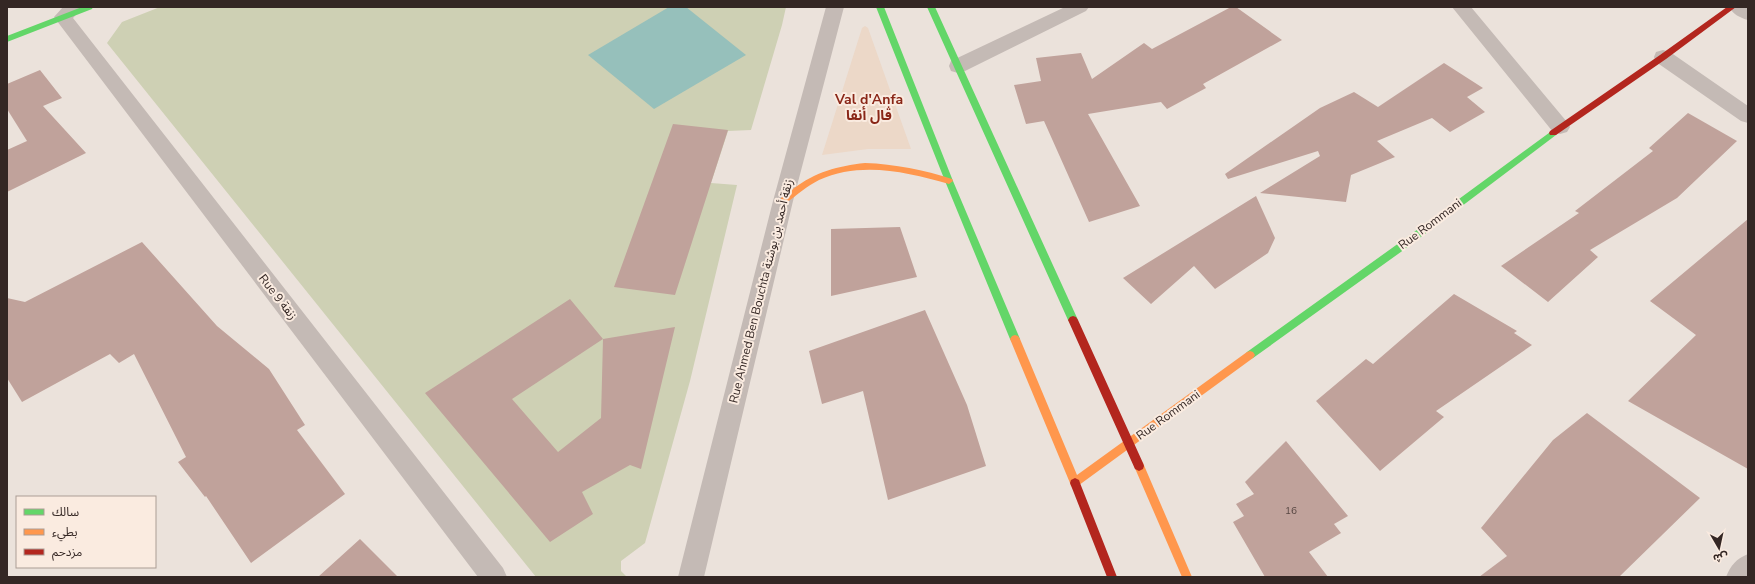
<svg xmlns="http://www.w3.org/2000/svg" width="1755" height="584" font-family="'Nunito Sans','Noto Sans Arabic',sans-serif">
<rect width="100%" height="100%" fill="#ebe2db"/>
<path fill="#ced0b4" d="M160 7H786L782 25 751 130 728 131 711 183 737 185 690 381 645 543 621 561V571L627 577H536L107 43 122 22Z"/>
<path fill="#ecd8c8" d="M865 26 868 28 911 149H868L822 155 862 28Z"/>
<path fill="#96c0bb" d="M669 7H686L746 55 654 109 588 55Z"/>
<path fill="#c0a29b" fill-rule="evenodd" d="M1231 7H1236L1282 40 1203 84 1206 88 1167 109 1161 102 1088 114 1140 206 1089 222 1044 121 1026 124 1014 85 1041 81 1036 58 1081 53 1092 79 1144 43 1152 49Z
M1444 63 1483 88 1467 97 1485 112 1450 132 1432 118 1377 141 1395 157 1351 175 1346 202 1260 193 1320 156 1318 151 1228 179 1225 174 1320 108 1354 92 1378 107Z
M40 70 62 98 43 106 86 153 7 192V150L27 141 7 109V84Z
M1688 113 1737 141 1677 198 1590 250 1598 257 1548 302 1501 266 1579 213 1575 211 1653 151 1649 148Z
M673 124 728 130 675 295 614 287Z
M1256 196 1275 238 1268 253 1215 289 1194 266 1151 304 1123 278Z
M1748 219V469L1628 401 1696 335 1650 301Z
M900 227 917 277 831 296V229Z
M142 242 217 326 269 369 305 425 297 430 345 494 251 563 206 496 205 497 178 462 186 457 134 354 119 363 110 354 22 402 7 378V298L25 302Z
M1454 294 1517 331 1514 333 1532 345 1436 411 1444 417 1380 471 1316 401 1366 359 1373 364Z
M570 299 603 339 675 327 641 469 630 465 582 492 593 514 550 542 425 393ZM603 339 601 418 558 452 512 399Z
M925 310 967 405 986 466 888 500 863 391 822 404 809 351Z
M1587 413 1700 498 1619 577H1479L1507 556 1481 528 1553 440Z
M1286 441 1348 516 1334 524 1341 533 1309 552 1328 577H1265L1233 522 1244 516 1236 504 1254 494 1245 482Z
M360 539 398 577H318Z"/>
<g fill="none" stroke-linecap="round" stroke-linejoin="round">
<path fill="#c4bab5" fill-rule="evenodd" d="M63 7H83L73 18 503 568 507 577H478L57 21 54 17Z
M826 7H844L793 201 704 577H678L773 201Z
M1065 7H1089L1086 11 965 71 958 73 951 71 949 66 951 61Z
M1452 7H1471L1567 122 1570 127 1567 132 1560 134 1553 132Z
M1729 7H1748V20C1740 18 1733 14 1729 7Z
M1663 50 1670 52 1748 106V123L1741 121 1656 62 1654 57 1656 52Z
M1748 554V577H1726C1731 565 1736 559 1748 554Z"/>
<path fill="#63d668" fill-rule="evenodd" d="M82 7H93L92 9 7 42V36Z
M876 7H884L953 181 1020 339 1018 342 1015 343 1012 342 1010 339 945 181Z
M927 7H935L1078 320 1076 323 1073 324 1070 323 1068 320Z
M1553 130 1556 131 1557 133 1556 135 1405 249 1253 358 1250 359 1247 358 1245 355 1247 352 1399 243Z"/>
<path fill="#ff974d" fill-rule="evenodd" d="M865 163C895 164 924 170 952 179L953 181 949 184C907 172 861 161 819 180 807 186 797 195 786 203H780L779 201C782 196 788 193 793 189 815 172 838 166 865 163Z
M1015 335 1018 336 1020 339 1077 475 1247 352 1250 351 1253 352 1255 355 1253 358 1075 488 1071 486 1070 483 1010 339 1012 336Z
M1139 461 1143 463 1192 577H1182L1134 466 1135 463Z"/>
<path fill="#b3261e" fill-rule="evenodd" d="M1727 7H1736L1666 59 1556 135H1550L1549 133 1550 131 1660 55Z
M1073 316 1076 317 1078 320 1143 463 1144 466 1143 469 1139 471 1135 469 1068 320 1070 317Z
M1075 478 1079 480 1080 483 1117 577H1107L1070 483 1071 480Z"/>
</g>
<g text-anchor="middle" stroke-width="4" stroke-linejoin="round" paint-order="stroke">
<g font-size="10" fill="#574642">
<text x="1291" y="514">16</text>
</g>
<g font-size="12" fill="#342724" stroke="#faebe0">
<text transform="translate(1430 224) rotate(-37)" y="4">Rue Rommani</text>
<text transform="translate(761 291) rotate(-76)" y="4">Rue Ahmed Ben Bouchta زنقة أحمد بن بوشتة</text>
<text transform="translate(278 297) rotate(52)" y="4">Rue 9 زنقة</text>
<text transform="translate(1168 415) rotate(-36)" y="4">Rue Rommani</text>
</g>
<g font-size="14" font-weight="bold" fill="#892617" stroke="#faebe0">
<text x="869" y="104">Val d'Anfa<tspan x="869" dy="16">ڨال أنفا</tspan></text>
</g>
</g>
<rect width="1755" height="584" fill="none" stroke="#342724" stroke-width="16"/>
<rect x="16" y="496" width="140" height="72" fill="#faebe0" stroke="#ab9d95"/>
<rect x="24" y="509" width="20" height="6" fill="#63d668" stroke="#ab9d95"/>
<text x="52" y="516" font-size="12" fill="#342724">سالك</text>
<rect x="24" y="529" width="20" height="6" fill="#ff974d" stroke="#ab9d95"/>
<text x="52" y="536" font-size="12" fill="#342724">بطيء</text>
<rect x="24" y="549" width="20" height="6" fill="#b3261e" stroke="#ab9d95"/>
<text x="52" y="556" font-size="12" fill="#342724">مزدحم</text>
<g transform="translate(1719 548) rotate(171)" stroke="#faebe0" stroke-width="3" paint-order="stroke">
<path d="M0-3L7 15L0 10L-7 15Z" fill="#342724"/>
<text y="-6" font-size="11" font-weight="bold" text-anchor="middle" fill="#342724">ش</text>
</g>
</svg>
